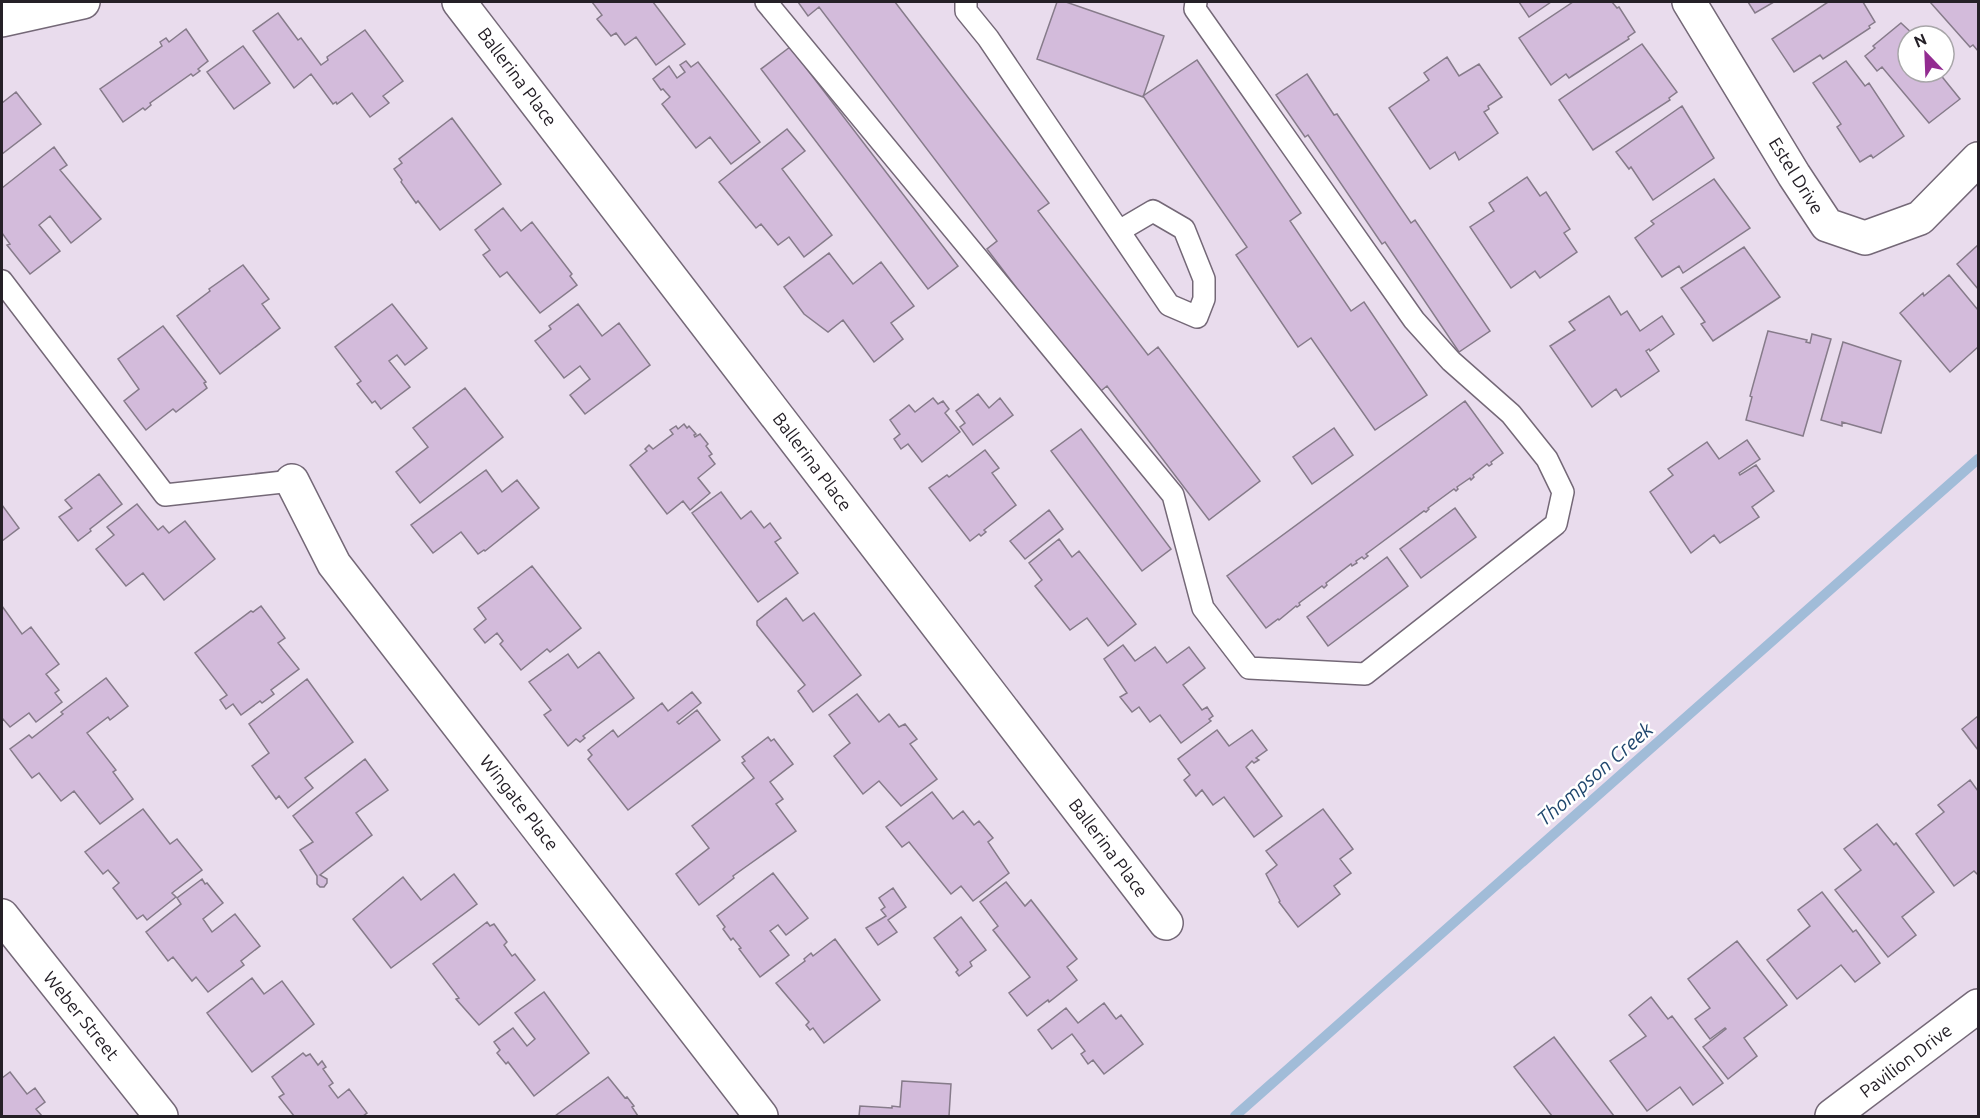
<svg xmlns="http://www.w3.org/2000/svg" width="1980" height="1118" font-family="Ubuntu,sans-serif">
<rect width="100%" height="100%" fill="#e9dced"/>
<g fill="none" stroke-linecap="round" stroke-linejoin="round">
<path stroke="#a1bcd8" stroke-width="10" d="M1235 1116 1978 459"/>
</g>
<path fill="#d3bbdb" stroke="#867b8a" stroke-width="1.5" d="M592 2H653L685 44 656 65 636 37 625 45 616 33 611 36 597 19 602 15Z
M798 2H895L1049 203 1038 211 1148 355 1158 347 1260 481 1209 520 1107 386 1097 394 987 249 997 241 819 7 808 16Z
M1057 2H1066L1164 36 1143 97 1037 59Z
M1519 2H1551L1529 17Z
M1573 2H1612L1617 8 1619 7 1635 32 1628 37 1629 39 1572 76 1569 78 1566 74 1551 85 1519 38Z
M1748 2H1774L1755 13Z
M1828 2H1863L1875 22 1869 26 1870 28 1823 59 1820 55 1794 72 1772 39Z
M1930 2H1978V51L1973 45 1970 47Z
M278 13 298 40 301 38 321 65 328 60 327 57 365 30 403 81 383 96 389 103 370 117 352 93 337 104 336 102 333 104 311 74 294 88 253 31Z
M1901 23 1915 36H1908V72H1941L1939 73 1960 99 1929 123 1882 67 1877 71 1865 56 1875 48 1873 46Z
M186 29 208 61 198 69 200 71 193 76 191 74 150 103 151 105 145 110 143 108 123 122 100 89 162 46 160 42 166 38 169 42Z
M1642 44 1677 92 1669 98 1670 100 1593 150 1559 100Z
M243 46 270 83 234 109 207 72Z
M790 47 958 266 928 289 761 69Z
M1447 57 1459 76 1479 64 1502 97 1488 106 1489 109 1484 112 1498 133 1459 160 1455 152 1430 169 1389 108 1429 80 1424 73Z
M1197 60 1301 213 1290 221 1351 311 1364 302 1427 395 1375 430 1311 338 1298 347 1236 255 1247 247 1143 96Z
M686 61 691 67 698 62 760 142 731 164 710 137 696 148 662 104 670 97 663 89 661 90 653 79 669 66 677 78 685 72 680 65Z
M1846 61 1865 86 1869 83 1904 136 1873 158 1871 155 1860 162 1837 127 1841 124 1813 83Z
M1307 74 1334 115 1337 114 1411 223 1415 220 1490 331 1459 352 1385 242 1382 244 1308 135 1305 137 1276 95Z
M16 92 41 124 2 154V103Z
M1682 106 1714 158 1653 200 1631 167 1629 169 1616 152Z
M452 118 501 184 440 230 418 201 416 203 401 182 402 180 394 169 402 163 399 159Z
M787 129 805 151 782 169 832 235 804 257 789 237 778 245 761 224 756 228 719 182Z
M54 147 67 165 60 170 101 219 71 243 50 216 39 225 60 251 30 274 7 245 10 244 2 233V188Z
M1527 177 1540 196 1546 192 1570 229 1564 233 1577 252 1540 278 1535 271 1511 288 1470 227 1494 211 1489 203Z
M1714 179 1750 228 1683 273 1679 266 1662 277 1635 238 1654 224 1651 221Z
M503 208 521 231 532 222 572 274 570 276 577 285 540 313 507 272 500 277 483 255 490 250 475 230Z
M1978 245V289L1957 264Z
M1744 247 1780 297 1713 341 1701 324 1705 322 1681 288Z
M829 253 853 284 881 262 914 306 891 323 903 339 874 362 843 320 828 332 804 314 784 287Z
M243 265 269 299 262 304 280 328 220 374 177 316 210 291 209 289Z
M1949 275 1978 310V347L1950 372 1900 313 1923 293 1924 296Z
M1609 296 1621 315 1627 311 1640 331 1662 316 1674 334 1650 351 1649 349 1646 351 1659 371 1621 397 1616 389 1592 407 1550 346 1575 330 1569 322Z
M392 304 427 348 405 365 397 355 389 361 410 387 381 409 375 401 372 403 357 384 361 381 335 347Z
M578 304 602 336 619 323 650 365 585 414 570 395 590 379 580 366 564 378 535 341 551 329 549 326Z
M163 326 206 382 204 383 207 388 176 412 173 409 146 430 124 401 139 389 118 359Z
M1768 331 1807 340 1806 342 1810 343 1812 334 1831 339 1803 436 1746 420 1752 397 1750 396Z
M1843 342 1901 361 1881 433 1842 422V426L1821 420Z
M465 388 503 437 420 503 396 472 428 447 413 428Z
M978 394 989 408 1000 398 1013 415 973 445 960 427 965 423 956 411Z
M933 398 938 404 943 401 949 409 945 413 960 432 922 462 908 444 901 449 894 439 900 434 890 420 909 405 915 412Z
M1465 401 1503 453 1491 462 1492 464 1489 466 1487 464 1473 475 1474 477 1471 480 1470 478 1457 487 1458 489 1456 491 1454 489 1428 508 1429 509 1426 512 1424 511 1366 554 1368 556 1364 559 1362 557 1356 561 1357 563 1352 566 1351 564 1326 583 1327 585 1324 588 1322 586 1299 603 1300 605 1297 607 1296 606 1279 620 1278 619 1266 628 1227 576Z
M684 424 687 428 689 426 696 434 694 435 695 437 700 434 708 444 706 446 712 454 709 456 715 464 698 478 710 493 690 510 683 501 667 514 630 465 647 451 645 449 649 445 653 449 673 434 670 430 676 426 678 429Z
M1334 428 1353 455 1312 484 1293 457Z
M1081 429 1171 549 1142 571 1051 451Z
M1747 440 1760 459 1739 473 1740 475 1756 465 1774 491 1752 507 1759 517 1720 543 1714 535 1691 553 1650 492 1673 475 1668 469 1707 442 1719 459Z
M985 450 999 468 992 473 1016 505 984 530 986 532 981 536 979 534 970 541 929 488 947 475 949 477Z
M486 470 502 492 517 480 539 508 485 551 484 550 478 554 461 532 433 553 411 525Z
M99 474 122 504 90 529 91 531 78 541 59 517 72 508 65 500Z
M721 492 741 519 751 511 764 528 770 523 781 538 775 542 798 573 758 602 692 513Z
M137 504 158 530 163 526 169 533 185 521 215 559 164 600 143 573 126 586 96 549 114 535 107 527Z
M2 505 19 528 2 541Z
M1455 508 1476 537 1421 578 1400 549Z
M1049 510 1063 529 1025 559 1010 541Z
M1059 539 1072 557 1079 551 1136 624 1108 646 1087 618 1070 630 1035 586 1042 580 1029 563Z
M1387 557 1408 586 1328 646 1307 617Z
M532 566 581 628 550 652 547 649 521 670 500 644 503 641 497 633 485 643 474 629 486 619 478 608Z
M786 598 803 621 814 613 861 675 813 712 798 691 805 685 757 625V621Z
M2 606 22 634 31 627 59 664 46 674 59 690 55 693 62 702 36 722 29 713 10 727 3 719 2 720Z
M261 606 285 638 278 643 299 669 271 690 274 694 262 703 260 701 241 715 233 704 226 709 220 700 227 695 195 653 251 611 253 612Z
M1123 645 1135 661 1155 647 1167 663 1189 647 1205 668 1183 685 1202 710 1207 707 1213 716 1209 719 1211 721 1181 743 1160 715 1150 722 1139 707 1132 712 1120 697 1127 693 1104 659Z
M599 652 634 698 583 736 585 738 580 742 576 739 568 746 544 715 551 710 529 682 568 654 578 668Z
M106 678 128 706 110 720 108 717 87 733 116 770 113 772 133 799 100 824 74 791 61 801 39 773 32 778 10 749 29 735 32 738 63 714 61 712Z
M307 679 353 742 305 778 313 788 288 808 279 796 276 799 252 766 269 753 249 724Z
M692 692 701 703 677 722 679 724 697 710 720 740 628 810 588 759 592 755 588 750 613 730 618 737 662 703 668 711Z
M857 694 879 722 889 714 899 727 905 724 917 739 910 744 937 779 901 806 879 781 863 794 834 756 850 743 829 715Z
M1978 716V750L1962 729Z
M1217 730 1229 746 1252 730 1267 750 1256 758 1259 760 1254 763 1252 761 1246 767 1282 816 1254 837 1224 797 1213 805 1202 790 1196 796 1184 780 1190 775 1178 759Z
M768 737 771 741 774 739 793 764 770 782 783 799 776 804 796 831 733 876 734 878 699 905 676 874 709 848 692 826 754 778 742 763 745 761 742 757Z
M365 759 388 790 356 813 372 835 320 875 327 879V883L324 887H320L317 884V876L300 850 313 842 293 816Z
M1970 780 1978 791V875L1974 871 1954 886 1916 834 1944 812 1938 805Z
M932 792 953 819 963 811 974 825 979 821 993 838 988 842 1009 873 973 901 961 886 951 894 909 842 902 847 886 827Z
M143 809 170 844 177 839 202 870 172 893 176 897 147 920 143 915 137 919 113 888 119 883 108 870 103 874 85 852Z
M1323 809 1353 849 1340 859 1351 873 1334 886 1340 894 1298 927 1279 902 1280 901 1266 874 1277 865 1266 851Z
M1877 824 1894 845 1896 843 1934 892 1902 917 1916 935 1888 957 1835 890 1861 870 1844 849Z
M773 873 808 918 786 935 778 925 770 931 789 955 760 977 739 949 741 948 733 938 731 940 723 929 725 927 717 916Z
M454 874 477 904 391 968 353 919 403 877 421 900Z
M202 879 205 884 207 883 223 903 203 919 212 932 235 914 260 946 241 961 244 965 208 992 196 977 192 981 173 957 168 961 146 932 181 904 177 898Z
M1006 882 1025 906 1031 900 1077 959 1067 967 1077 980 1049 1002 1048 1000 1027 1016 1009 993 1030 977 993 930 998 926 980 902Z
M893 888 906 907 888 920 897 932 878 945 866 928 886 916 881 910 885 907 879 898Z
M1822 892 1853 932 1856 930 1880 963 1855 982 1841 965 1797 999 1767 960 1810 926 1798 910Z
M961 917 986 950 970 962 972 966 959 976 956 972 958 970 934 938Z
M487 922 490 926 494 924 507 942 504 945 512 956 515 954 535 980 479 1025 456 999 459 998 433 964Z
M835 939 880 1000 824 1043 813 1028 810 1030 806 1025 809 1022 776 983 805 961 804 959 811 953 813 956Z
M1737 941 1787 1005 1744 1038 1757 1056 1728 1079 1703 1047 1726 1029 1725 1028 1710 1039 1695 1019 1710 1008 1688 979Z
M252 978 264 994 282 981 314 1024 252 1072 207 1013Z
M544 992 589 1053 534 1096 508 1062 506 1064 497 1053 500 1050 494 1042 513 1028 527 1046 535 1039 515 1013Z
M1651 997 1668 1019 1672 1016 1723 1083 1693 1105 1680 1087 1647 1111 1610 1061 1646 1036 1629 1015Z
M1104 1003 1116 1019 1121 1015 1143 1044 1104 1074 1093 1060 1088 1064 1081 1054 1085 1051 1072 1034 1052 1049 1038 1030 1066 1008 1078 1023Z
M1554 1037 1614 1116H1552L1514 1067Z
M303 1053 306 1056 310 1054 318 1065 322 1061 326 1067 323 1069 333 1083 329 1086 338 1098 349 1089 367 1113 363 1116H294L279 1097 284 1094 272 1077Z
M10 1072 27 1094 35 1088 45 1102 36 1109 42 1116H2V1078Z
M608 1077 625 1098 627 1097 634 1106 632 1107 638 1116H555Z
M902 1081 951 1084 949 1116H859L860 1106 892 1108V1106L900 1107Z"/>
<g fill="none" stroke-linecap="round" stroke-linejoin="round">
<g stroke="#746877" stroke-width="24">
<path id="service" d="M766 2 1173 495 1203 608 1249 668 1365 674 1556 524 1563 492 1547 459 1511 414 1451 361 1414 320 1195 9 1196 2
M966 2V11L988 38 1169 305 1197 317 1204 299V279L1184 229 1153 211 1119 231
M2 281 165 495 292 481"/>
</g>
<g stroke="#746877" stroke-width="36">
<path id="minor" d="M459 2 1166 923
M1689 2 1794 175 1827 225 1865 238 1920 218 1978 159
M2 20 83 2
M292 481 334 564 761 1116
M2 916 161 1116
M1832 1116 1978 1006"/>
</g>
<use href="#service" stroke="#fff" stroke-width="21"/>
<use href="#minor" stroke="#fff" stroke-width="33"/>
</g>
<g text-anchor="middle" stroke-width="5" stroke-linejoin="round" paint-order="stroke">
<g font-size="18" fill="#252027" stroke="#fff">
<text transform="translate(517 77) rotate(53)" y="6">Ballerina Place</text>
<text transform="translate(1796 176) rotate(58)" y="6">Estel Drive</text>
<text transform="translate(812 462) rotate(53)" y="6">Ballerina Place</text>
<text transform="translate(519 803) rotate(52)" y="6">Wingate Place</text>
<text transform="translate(1108 848) rotate(53)" y="6">Ballerina Place</text>
<text transform="translate(81 1016) rotate(51)" y="6">Weber Street</text>
<text transform="translate(1906 1061) rotate(-37)" y="6">Pavilion Drive</text>
</g>
<g font-size="20" font-style="italic" fill="#1f466d" stroke="#fff">
<text transform="translate(1595 774) rotate(-41)" y="7">Thompson Creek</text>
</g>
</g>
<rect width="1980" height="1118" fill="none" stroke="#252027" stroke-width="6"/>
<g transform="translate(1926 54) rotate(337)"><circle r="28" fill="#ffffff" stroke="#a8a6a9" stroke-width="1.5"/>
<path d="M0-4.5L10 22L0 15L-10 22Z" fill="#932c91"/>
<text y="-9" font-size="16" font-weight="bold" text-anchor="middle" fill="#252027">N</text>
</g>
</svg>
